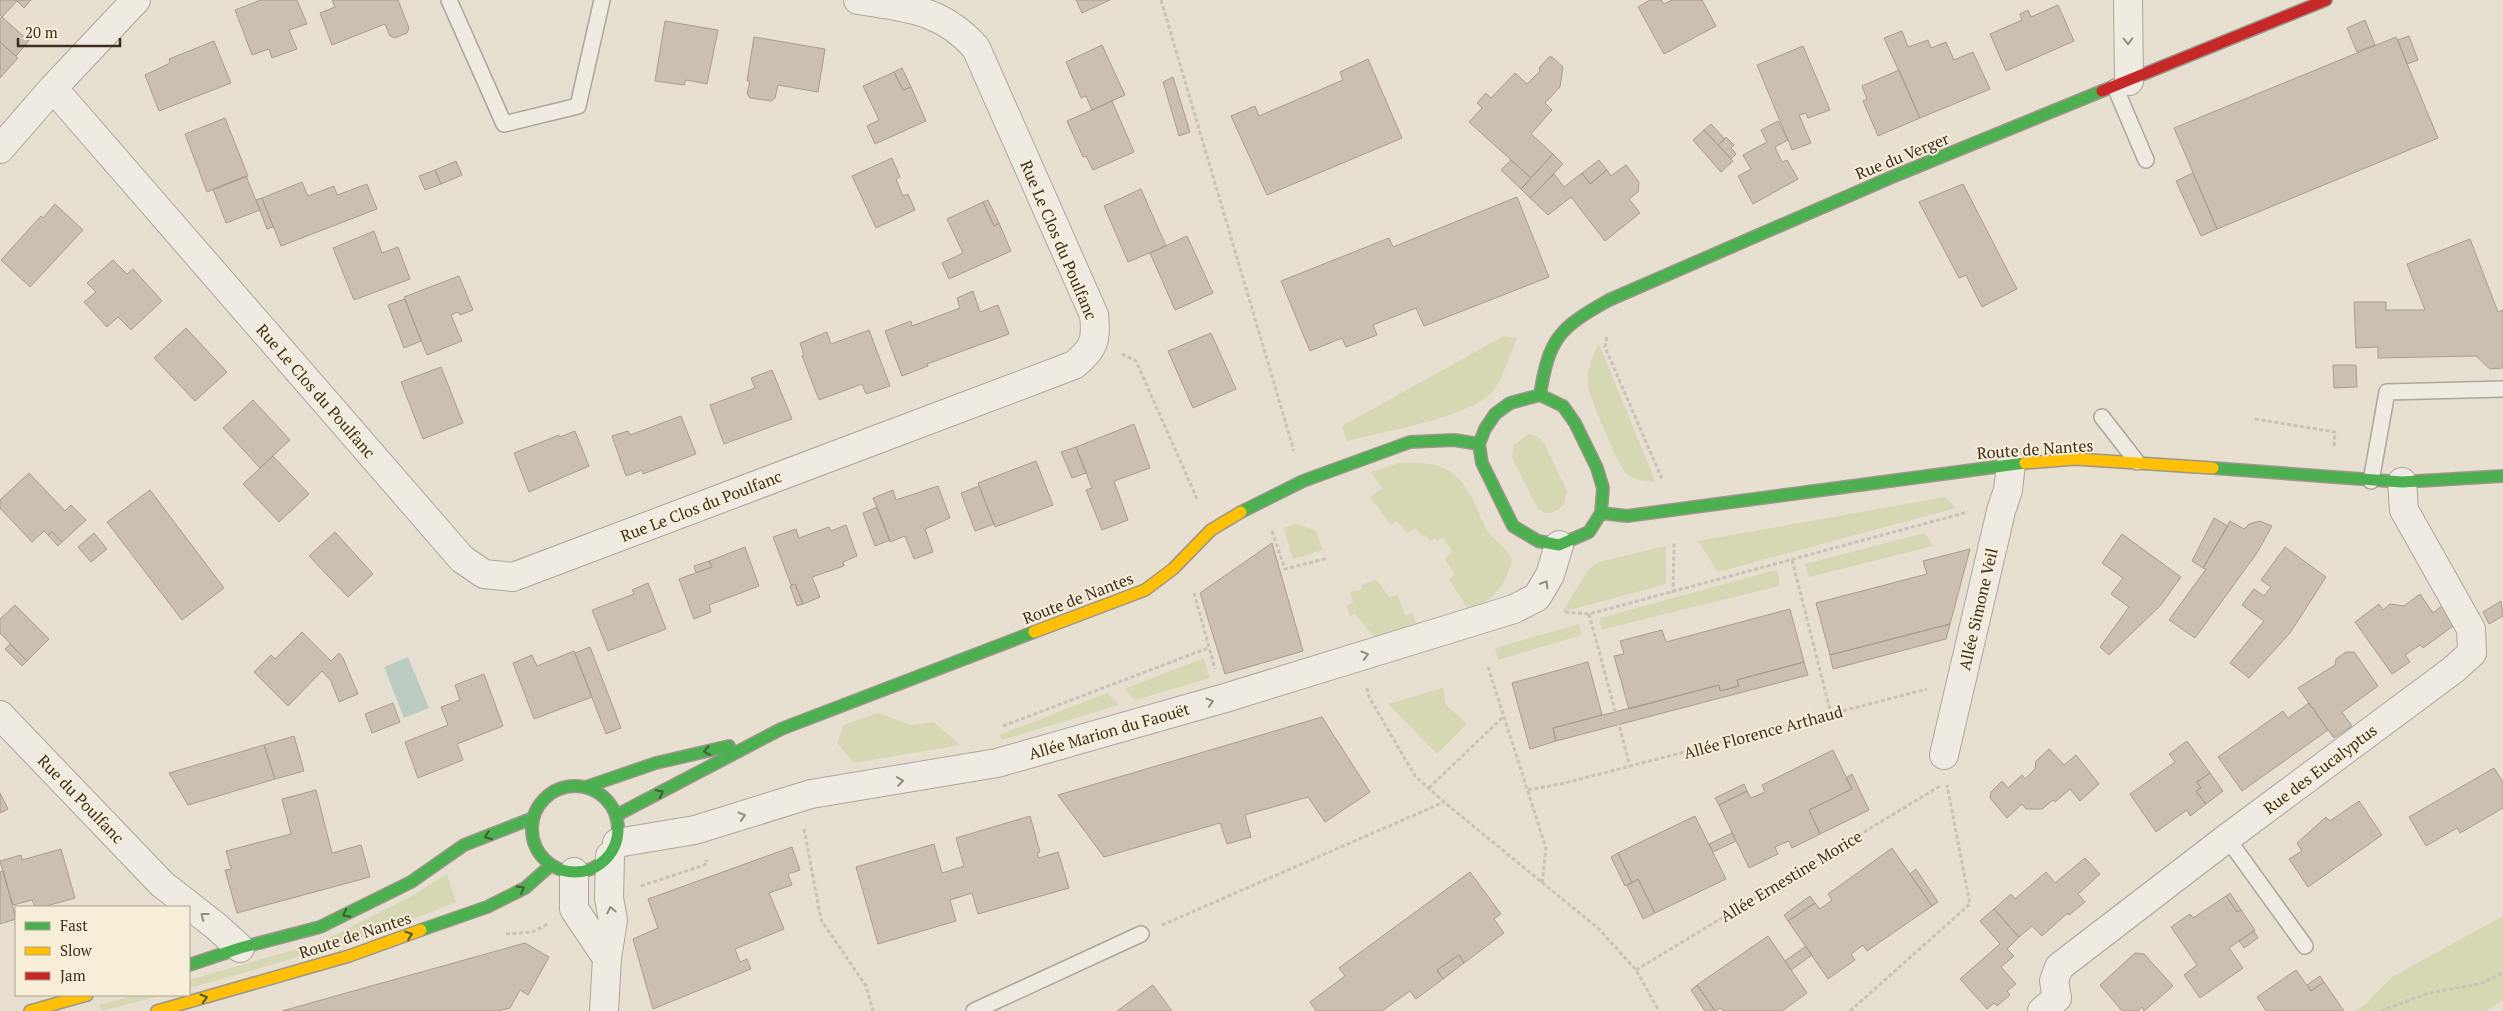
<svg xmlns="http://www.w3.org/2000/svg" width="2503" height="1011" font-family="'PT Serif',serif">
<rect width="100%" height="100%" fill="#e7e0d1"/>
<path fill="#d6d7b3" d="M1504 336 1517 338C1511 351 1502 380 1494 390 1474 417 1381 432 1347 441L1342 426Z
M1599 344 1653 476 1655 482C1645 481 1634 480 1626 473 1619 467 1588 394 1588 385 1587 369 1591 358 1599 344Z
M1528 434 1537 436 1544 443 1567 491 1564 505C1555 513 1548 516 1538 509L1512 457 1514 445Z
M1399 463C1440 462 1457 466 1476 506 1480 515 1483 525 1489 533 1497 543 1506 548 1512 559 1507 584 1493 601 1469 610L1449 580 1455 575 1445 559 1452 551 1443 538 1437 541 1435 538 1430 541 1426 535 1422 536 1416 528 1407 533 1397 521 1391 525 1370 497 1382 488 1371 472Z
M1945 497 1956 508 1718 572 1698 541Z
M1297 524 1316 531 1323 550 1293 559 1284 528Z
M1925 533 1933 546 1809 577 1805 564Z
M1666 546V584L1562 612 1589 569 1599 562Z
M1776 570 1779 576V586L1601 630 1600 618Z
M1377 580 1389 597 1397 595 1405 615 1413 613 1417 627 1376 639 1355 614 1350 616 1347 606 1353 602 1350 592 1362 589 1361 585Z
M1579 624 1581 635 1498 660 1495 648Z
M1204 658 1210 678 1135 700 1124 689Z
M1443 688 1446 705 1467 724 1437 754 1388 704Z
M1107 693 1119 705 1002 740 999 735Z
M878 713 911 725 934 722 960 745 854 763 837 743 844 725Z
M447 874 456 902C369 938 279 963 189 988V980L321 942 412 896Z
M2503 916V1000L2486 1011H2356L2367 1003 2392 977Z
M135 995H162L102 1011 99 1005Z"/>
<path fill="#bcccc2" d="M408 657 429 708 404 718 384 667Z"/>
<path fill="#cbbfb2" stroke="#a89c90" d="M0 0H31L24 8 17 1 2 17 0 15Z
M261 0H297L307 24 289 30 297 49 272 58 269 49 252 55 235 10Z
M332 0H398L409 28 407 33 395 38 390 36 385 24 332 45 320 13 335 7Z
M1076 0H1110L1082 13Z
M1650 0H1661L1664 4 1672 0H1702L1716 26 1664 54 1638 7Z
M2058 5 2074 41 2006 71 1990 34 2022 20 2020 14 2028 10 2031 17Z
M2 17 29 41 16 56 0 42V19Z
M2365 20 2375 45 2357 52 2347 28Z
M665 21 718 30 707 84 686 80 684 85 655 81Z
M1902 31 1908 47 1928 40 1931 48 1946 42 1954 60 1973 52 1990 89 1920 118 1884 38Z
M2409 36 2418 60 2407 64 2398 40Z
M754 37 825 49 818 92 778 85 775 98 771 101 750 98 747 94 750 81H747Z
M2396 37 2438 138 2217 229 2174 128Z
M214 41 231 83 159 111 145 75 170 63 169 59Z
M0 42 18 58 0 78Z
M1102 45 1125 95 1092 110 1086 96 1081 98 1066 62Z
M1803 46 1830 110 1808 118 1806 113 1799 115 1811 143 1792 150 1757 65Z
M1549 57H1552L1563 67 1560 87 1545 103 1552 110 1531 134 1553 154 1531 178 1469 122 1482 108 1477 103 1486 93 1491 98 1515 73 1527 84 1540 71 1539 68Z
M1368 59 1402 138 1267 195 1231 116 1255 106 1259 116 1343 80 1340 72Z
M902 68 911 87 903 90 894 72Z
M1899 70 1920 118 1878 136 1863 101 1867 99 1862 86Z
M894 72 903 90 911 87 926 121 875 144 867 126 879 120 863 86Z
M1173 77 1190 132 1179 136 1163 82Z
M1112 101 1134 152 1093 170 1086 156 1083 157 1067 121Z
M225 118 248 176 207 192 185 134Z
M1778 121 1788 140 1775 147 1782 162 1787 160 1798 179 1753 204 1738 176 1751 169 1743 155 1767 142 1761 130Z
M1711 124 1725 139 1718 145 1704 130Z
M1704 130 1733 161 1721 172 1693 140Z
M1726 137 1734 145 1731 148 1736 154 1731 159 1718 145Z
M1553 154 1563 164 1530 198 1521 189Z
M892 158 900 177 896 179 903 196 908 194 915 210 876 228 852 176Z
M1511 160 1531 178 1521 189 1501 170Z
M1599 160 1607 170 1590 184 1582 173Z
M456 161 462 175 441 184 435 170Z
M1626 165 1639 182 1638 192 1629 199 1640 213 1605 241 1571 197 1548 215 1530 198 1554 174 1564 187 1582 173 1590 184 1607 170 1611 176Z
M435 170 441 184 425 190 419 176Z
M2193 173 2217 229 2201 236 2176 181Z
M246 176 260 210 226 223 213 189Z
M302 182 308 196 334 186 337 195 367 184 377 209 281 246 262 198Z
M1963 184 2017 289 1982 307 1966 275 1959 278 1919 202Z
M1141 189 1166 246 1128 262 1104 206Z
M1517 197 1549 277 1424 326 1416 308 1373 325 1377 335 1346 347 1342 338 1310 351 1281 281 1389 238 1393 247Z
M262 198 273 227 267 229 256 200Z
M988 200 999 223 994 226 983 202Z
M983 202 994 226 999 223 1011 251 949 279 942 263 963 253 947 219Z
M55 204 83 230 30 287 1 260 41 216 43 218Z
M374 231 382 253 398 247 410 279 354 300 333 248Z
M1187 236 1213 293 1175 310 1150 253Z
M2470 239 2498 312 2503 310V368L2490 369 2476 356 2378 358V347L2356 348 2354 302H2386V310H2425L2407 264Z
M113 260 127 274 133 269 162 301 131 330 118 317 107 327 84 302 96 292 87 283Z
M459 276 473 310 460 315 458 312 451 315 462 341 427 355 404 297Z
M973 291 980 312 998 305 1009 334 927 364 928 366 902 376 885 331 911 321 912 326 960 308 957 298Z
M405 299 421 341 404 348 388 305Z
M186 328 227 372 195 401 154 358Z
M869 330 890 386 866 394 862 384 819 400 802 356 804 355 800 343 827 332 831 344Z
M1211 333 1236 389 1193 408 1168 351Z
M2333 365H2356L2357 387 2334 388Z
M441 367 463 423 423 439 401 382Z
M772 370 792 419 724 444 710 405 755 388 751 378Z
M253 400 290 440 260 468 223 428Z
M681 416 696 454 643 474 642 470 626 476 612 436 628 431 630 435Z
M1134 424 1150 468 1114 481 1128 520 1102 530 1086 490 1092 488 1076 447Z
M575 431 589 466 529 492 514 453 559 435 560 437Z
M1076 447 1086 473 1072 478 1061 452Z
M273 456 309 494 279 522 243 484Z
M1036 461 1053 505 995 527 978 483Z
M29 473 65 511 71 505 86 520 62 542 52 532 48 535 44 531 32 542 0 508V500Z
M938 486 950 518 925 529 933 552 914 559 905 536 890 542 873 498 893 490 896 500Z
M979 486 994 524 975 531 961 493Z
M150 490 224 588 182 620 107 522Z
M877 507 890 540 875 546 863 513Z
M2214 518 2228 526 2203 568 2192 561Z
M2230 521 2244 529 2249 524 2260 521 2272 526 2257 553 2195 638 2169 620 2206 569 2203 568Z
M846 525 857 556 843 562 844 566 812 577 820 597 803 604 795 584 791 585 773 537 796 529 799 538 829 527 831 531Z
M52 532 62 542 58 546 48 535Z
M335 532 373 574 348 597 309 556Z
M94 533 107 549 91 562 78 547Z
M2122 534 2181 577 2160 606 2109 655 2100 647 2129 607 2111 594 2123 578 2102 563Z
M1272 543 1303 651 1225 674 1200 593Z
M745 547 759 586 709 605 711 612 694 619 679 579 712 567 709 561Z
M2285 547 2326 577 2290 633 2249 678 2230 663 2264 621 2242 605 2254 589 2264 596 2271 587 2261 580Z
M1970 549 1950 624 1830 655 1816 603 1927 574 1923 561Z
M709 561 712 567 696 573 694 566Z
M648 583 666 629 608 651 592 610 634 594 632 590Z
M795 584 803 604 797 606 790 586Z
M2420 594 2433 613 2444 604 2456 624 2423 648 2420 645 2405 655 2410 662 2392 674 2355 622 2379 604 2383 610 2390 604 2404 606Z
M2501 601 2503 616 2489 624 2483 612Z
M15 605 49 639 27 661 0 633V619Z
M1790 609 1804 662 1737 680 1739 686 1720 691 1719 685 1629 709 1614 656 1624 654 1620 641 1662 630 1666 642Z
M1950 624 1946 639 1833 669 1830 655Z
M302 632 331 661 339 653 343 658 358 694 339 702 331 681 322 671 288 706 254 672 271 655 275 659Z
M10 644 27 661 22 666 5 649Z
M590 647 621 728 606 734 575 653Z
M574 651 592 697 534 719 513 663 532 655 537 666Z
M2346 652H2354L2378 686 2342 712 2352 726 2334 738 2298 688 2335 665 2336 659Z
M1588 662 1602 715 1553 728 1556 741 1530 749 1512 683Z
M1804 662 1808 675 1556 741 1553 728 1719 685 1720 691 1739 686 1737 680Z
M484 674 503 726 457 744 463 760 418 778 405 742 448 725 441 707 460 700 455 685Z
M393 703 400 722 372 733 365 714Z
M2309 703 2328 730 2242 791 2218 757 2283 711 2288 718Z
M1322 717 1370 792 1325 822 1308 797 1245 815 1251 837 1227 844 1220 823 1104 857 1058 795Z
M294 736 304 771 275 779 264 745Z
M2187 741 2210 773 2197 782 2201 788 2196 791 2206 804 2190 816 2187 810 2156 832 2130 794 2175 762 2169 754Z
M264 745 275 779 188 805 169 773Z
M2049 749 2064 765 2076 755 2099 784 2080 801 2070 789 2055 802 2053 800 2042 809H2026L2022 804 2007 818 1990 798 1991 792 2002 781 2008 788 2022 775 2025 779 2035 769 2036 761Z
M1833 750 1852 789 1809 810 1820 834 1792 848 1789 841 1775 847 1778 854 1749 868 1719 805 1747 791 1751 798 1765 792 1762 785Z
M2494 768 2503 782V808L2460 833 2457 828 2426 846 2409 817Z
M2210 773 2223 791 2206 804 2196 791 2201 788 2197 782Z
M1852 774 1869 810 1820 834 1809 810 1852 789 1846 778Z
M1744 784 1747 791 1719 805 1715 798Z
M316 790 332 853 361 845 370 877 237 913 225 870 231 869 226 851 291 834 282 799Z
M0 793 8 809 0 813Z
M2359 801 2382 835 2308 887 2289 859 2302 851 2297 843 2326 817 2330 821Z
M1030 816 1040 852 1037 853 1039 858 1058 852 1069 888 978 914 972 893 950 900 956 921 878 944 856 867 934 844 942 873 964 866 956 838Z
M1695 816 1726 879 1655 913 1638 879 1632 883 1618 853Z
M1732 833 1736 841 1713 852 1709 844Z
M792 847 800 870 788 874 792 885 769 893 784 929 735 949 740 962 747 959 751 969 653 1009 633 939 658 928 648 899Z
M1892 848 1932 906 1867 951 1863 945 1851 954 1855 960 1828 979 1788 921 1815 903 1820 909 1832 900 1828 894Z
M61 849 75 898 43 907H35L32 900 13 905 0 861 21 855 22 860Z
M1618 853 1632 883 1625 886 1611 857Z
M2085 858 2100 874 2078 894 2085 902 2069 915 2068 913 2063 917 2042 936 2032 926 2019 937 1994 909 2011 894 2015 899 2046 872 2055 883Z
M1916 869 1938 902 1932 906 1910 874Z
M3 871 16 919 0 924V872Z
M1470 872 1501 914 1494 919 1504 933 1464 963 1459 955 1437 970 1443 979 1416 999 1410 991 1382 1011H1316L1310 1002 1345 976 1339 968Z
M1638 879 1655 913 1643 919 1627 885Z
M2230 893 2241 910 2237 912 2226 896Z
M1810 896 1815 903 1788 921 1784 915Z
M2226 896 2237 912 2241 910 2255 930 2229 948 2243 968 2200 998 2184 975 2197 965 2171 927 2190 914 2193 918Z
M1994 909 2019 937 2007 949 2014 956 2001 967 2016 984 2007 991 2010 995 1997 1006 1994 1003 1987 1009 1960 979 2000 944 1980 921Z
M2254 931 2258 938 2244 948 2239 941Z
M1768 936 1807 993 1782 1011H1723L1721 1008 1715 1011 1697 985Z
M525 943 549 957 528 995 520 990 510 1008 498 1011H282Z
M1806 946 1812 955 1791 970 1785 961Z
M2135 953 2144 954 2173 986 2144 1011 2142 1007 2138 1011H2122L2100 985Z
M1459 955 1464 963 1443 979 1437 970Z
M2296 970 2311 991 2324 982 2344 1011H2266L2257 997Z
M2320 976 2324 982 2311 991 2307 985Z
M1153 985 1172 1011H1117Z
M1697 985 1715 1011H1705L1691 990Z"/>
<g fill="none" stroke-linecap="round" stroke-linejoin="round">
<g stroke="#ada599" stroke-width="18">
<path id="lane" d="M449 0 504 124 578 106 602 0
M2115 87 2146 160
M2102 417 2137 462
M2371 481 2387 392 2503 389
M2227 838 2305 946
M974 1011 1141 934"/>
</g>
<g stroke="#ada599" stroke-width="30">
<path id="street" d="M2128 0 2129 81
M53 88 462 559 484 574 513 577 1074 365C1094 349 1097 340 1094 315L976 48C942 9 907 8 858 0
M0 149 53 88 136 0
M0 715 162 884 217 927 240 948
M1944 755 2001 511 2008 490 2011 464
M617 843 695 830 811 794 997 763 1225 698 1514 609 1537 597 1550 575 1559 545
M574 872V909L607 958
M604 1011 607 958 613 920 609 898 610 856
M2042 1011 2057 998 2054 981 2059 967 2227 838 2453 670 2472 653 2471 629 2404 510 2402 482"/>
</g>
<g stroke="#9c958a" stroke-width="14">
<path id="fast" d="M1540 395C1549 338 1559 328 1609 300L1892 177 2102 91
M1540 395 1563 406 1575 423 1597 468 1603 488 1601 513 1589 532 1559 545 1538 541 1513 526 1482 463 1479 444 1485 429 1495 414 1510 403Z
M2213 468 2402 482 2503 476
M1241 512 1303 481 1410 442 1454 440 1479 444
M1601 513 1627 516 2025 463
M532 829a43 43 0 1 1 86 0a43 43 0 1 1-86 0Z
M586 787 656 763 729 746
M617 815 781 729 1034 632
M421 930 487 907 525 888 551 865
M189 965 240 948 320 927 411 882 464 845 533 818"/>
</g>
<g stroke="#9c958a" stroke-width="14">
<path id="slow" d="M2025 463 2075 459 2213 468
M1034 632 1145 590 1173 569 1211 530 1241 512
M30 1011 87 995
M157 1011 349 956 421 930"/>
</g>
<g stroke="#9c958a" stroke-width="14">
<path id="jam" d="M2102 91 2326 0"/>
</g>
<path stroke="#c8c2b9" stroke-width="3" stroke-dasharray="4 2.5" stroke-linecap="butt" d="M1161 0 1294 451
M1607 337 1605 347 1662 479
M1122 354 1136 361 1198 501
M2255 419 2335 432 2334 446
M1272 531 1285 569 1328 558
M1792 560 1831 714
M1194 593 1215 669
M1673 593 1674 542
M1565 612 1589 614 1968 512
M1589 614 1630 766
M1488 667 1546 848 1542 884
M1367 688 1369 697 1415 776 1444 802 1599 929 1636 970 1659 1011
M1003 726 1208 648
M1429 788 1504 716
M1528 790 1565 783 1927 689
M804 829 821 920 866 986 873 1011
M641 886 707 864 706 860
M1162 925 1444 802
M506 934 532 932 548 924
M1636 970 1940 786
M1850 1011 1970 904 1947 785
M2381 1011 2428 993 2480 984 2503 973"/>
<use href="#lane" stroke="#efebe3" stroke-width="15"/>
<use href="#street" stroke="#efebe3" stroke-width="28"/>
<use href="#fast" stroke="#4caf50" stroke-width="11"/>
<use href="#slow" stroke="#ffc107" stroke-width="11"/>
<use href="#jam" stroke="#c62828" stroke-width="11"/>
</g>
<defs><path id="oneway-chevron" d="M-2-3.5L2.5 0L-2 3.5" fill="none" stroke-width="1.6" stroke-linecap="round" stroke-linejoin="round" transform="scale(1.25)"/></defs>
<g stroke="#968c82">
<use href="#oneway-chevron" transform="translate(2128 41) rotate(89)"/>
<use href="#oneway-chevron" transform="translate(1545 584) rotate(-58)"/>
<use href="#oneway-chevron" transform="translate(1365 655) rotate(-17)"/>
<use href="#oneway-chevron" transform="translate(1210 702) rotate(-16)"/>
<use href="#oneway-chevron" transform="translate(900 781) rotate(-9)"/>
<use href="#oneway-chevron" transform="translate(742 816) rotate(-17)"/>
<use href="#oneway-chevron" transform="translate(611 910) rotate(-102)"/>
<use href="#oneway-chevron" transform="translate(204 916) rotate(-142)"/>
</g>
<g stroke="#425b31">
<use href="#oneway-chevron" transform="translate(707 751) rotate(169)"/>
<use href="#oneway-chevron" transform="translate(660 793) rotate(-28)"/>
<use href="#oneway-chevron" transform="translate(488 836) rotate(159)"/>
<use href="#oneway-chevron" transform="translate(521 889) rotate(-31)"/>
<use href="#oneway-chevron" transform="translate(346 914) rotate(153)"/>
<use href="#oneway-chevron" transform="translate(409 935) rotate(-19)"/>
<use href="#oneway-chevron" transform="translate(204 998) rotate(-16)"/>
</g>
<g text-anchor="middle" stroke-width="4" stroke-linejoin="round" paint-order="stroke">
<g font-size="16" fill="#3d2e20" stroke="#f7eed8">
<text transform="translate(1902 156) rotate(-22)" y="6">Rue du Verger</text>
<text transform="translate(1059 240) rotate(67)" y="6">Rue Le Clos du Poulfanc</text>
<text transform="translate(316 391) rotate(49)" y="6">Rue Le Clos du Poulfanc</text>
<text transform="translate(2035 449) rotate(-4)" y="6">Route de Nantes</text>
<text transform="translate(701 506) rotate(-21)" y="6">Rue Le Clos du Poulfanc</text>
<text transform="translate(1078 598) rotate(-21)" y="6">Route de Nantes</text>
<text transform="translate(1978 609) rotate(-77)" y="6">Allée Simone Veil</text>
<text transform="translate(1109 731) rotate(-16)" y="6">Allée Marion du Faouët</text>
<text transform="translate(1763 732) rotate(-15)" y="6">Allée Florence Arthaud</text>
<text transform="translate(2320 769) rotate(-37)" y="6">Rue des Eucalyptus</text>
<text transform="translate(81 799) rotate(46)" y="6">Rue du Poulfanc</text>
<text transform="translate(1791 876) rotate(-31)" y="6">Allée Ernestine Morice</text>
<text transform="translate(355 935) rotate(-18)" y="6">Route de Nantes</text>
</g>
</g>
<rect x="15" y="906" width="175" height="90" fill="#f7eed8" stroke="#ada18e"/>
<rect x="25" y="922" width="25" height="8" fill="#4caf50" stroke="#ada18e"/>
<text x="60" y="931" font-size="15" fill="#3d2e20">Fast</text>
<rect x="25" y="947" width="25" height="8" fill="#ffc107" stroke="#ada18e"/>
<text x="60" y="956" font-size="15" fill="#3d2e20">Slow</text>
<rect x="25" y="972" width="25" height="8" fill="#c62828" stroke="#ada18e"/>
<text x="60" y="981" font-size="15" fill="#3d2e20">Jam</text>
<path d="M18 38v8h102v-8" fill="none" stroke="#3d2e20" stroke-width="2.5"/>
<text x="25" y="38" font-size="15" fill="#3d2e20" stroke="#f7eed8" stroke-width="4" paint-order="stroke">20 m</text>
</svg>
